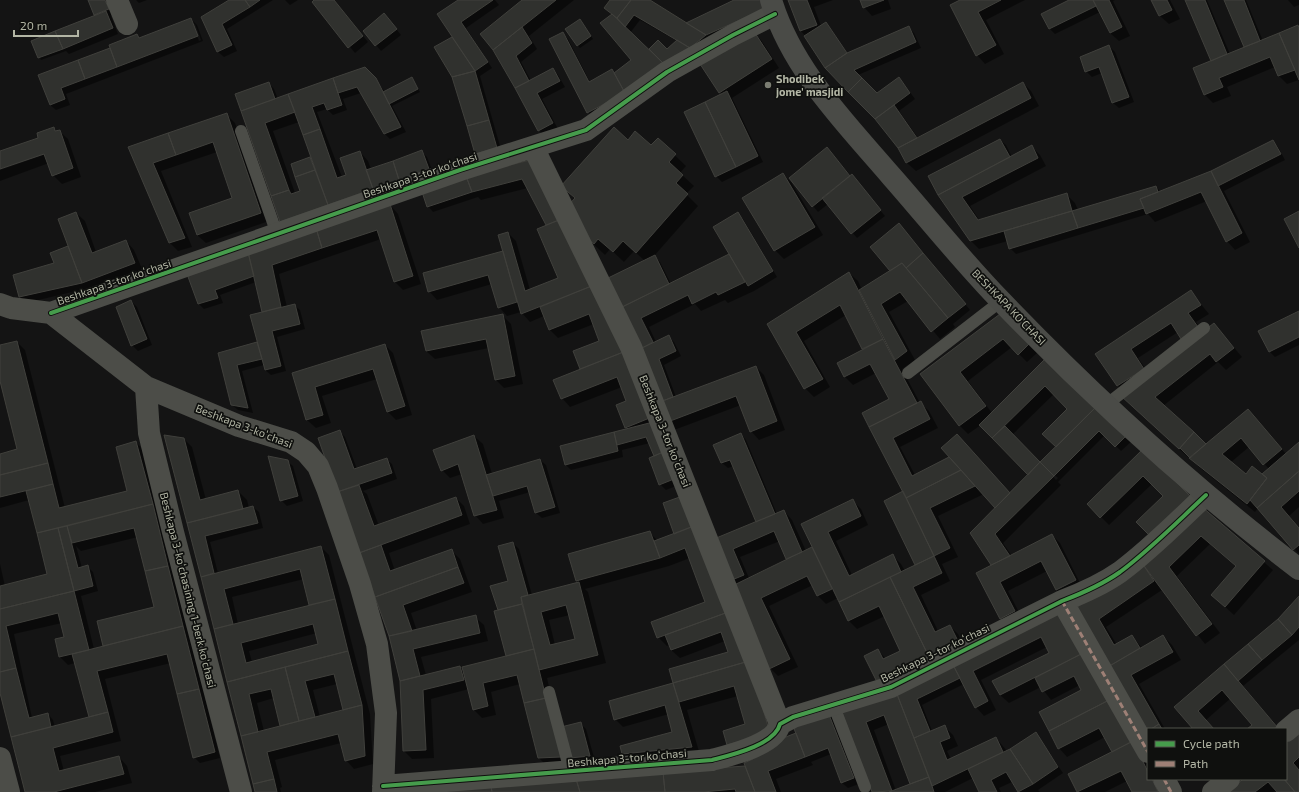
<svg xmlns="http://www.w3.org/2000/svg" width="1299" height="792" font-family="'Exo 2',sans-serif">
<rect width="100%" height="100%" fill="#141414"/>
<path fill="#0007" fill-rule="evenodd" d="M89 0H108L114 15 111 16 118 34 69 54 66 51 41 60 32 41 95 16Z
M136 0H147L139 3Z
M231 0H273L227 29 237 51 224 57 218 52 202 17Z
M285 0H298L290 5Z
M316 0H334L368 42 355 53 313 2Z
M460 0H495L499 5 466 28 492 68 480 76 502 153 482 159 453 77 436 47 453 37Z
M523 0H574L529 36 537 49 521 62 531 81 553 69 558 75 565 87 542 99 558 129 544 136 539 130 494 49 481 34Z
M611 0H648L686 24 736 0H767L594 118 588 112 562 33 568 39 590 82 612 71 615 73 632 60 612 15 605 8ZM640 20 677 41 668 50 658 41 649 50 630 33Z
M789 0H833L814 7 821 26 825 23 831 29 848 54 908 27 914 33 921 48 858 75 877 94 899 79 904 84 915 99 899 111 918 138 1023 83 1031 91 1039 106 916 171 907 163 899 147 876 118 801 31Z
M861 0H888L891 9 872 16 864 7Z
M962 0H1025L986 20 1004 54 985 64 977 55Z
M1071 0H1115L1113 1 1130 36 1119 41 1110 33 1100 12 1055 34 1050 29 1043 14Z
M1152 0H1170L1180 19 1169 24 1160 16Z
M1187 0H1207L1230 54 1246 48 1225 0H1246L1263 41 1297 26 1299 28V80L1287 84 1279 76 1275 67 1227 87 1231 96 1213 103 1205 95 1194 69 1212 62Z
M1288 0H1299V5L1294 7Z
M191 19 197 25 203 41 66 94 70 105 56 110 50 105 39 76 111 48 137 35 141 38ZM193 24H195L201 40 199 41Z
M389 20 401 35 381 51 376 45Z
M582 23 593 39 580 48 578 46Z
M753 32 761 40 779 68 732 98 763 162 722 182 716 176 685 113 722 95 702 65Z
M1109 46 1115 52 1134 102 1119 108 1113 103 1102 73 1092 77 1086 71Z
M371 74 385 92 411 78 420 92 392 106 406 132 390 139 384 133 361 93 343 99 347 110 333 115 327 109 317 112 342 177 347 175 360 152 368 161 371 169 421 151 427 157 434 175 287 227 236 95 269 83 274 89 278 99ZM299 122 313 161 310 158 301 191 295 193 273 131Z
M227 115 235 123 269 221 206 243 197 235 233 199 217 152 161 171 192 247 178 251 170 243 130 148Z
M54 129 57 132 59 131 68 139 81 177 62 184 53 175 49 163 0 181V170L49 153 48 151 0 168V152L40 138Z
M658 139 686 166 680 173 694 186 686 194 698 206 654 256 660 262 671 284 729 255 732 258 738 214 743 219 777 277 754 291 728 303 725 300 701 311 695 304 649 327 656 342 668 336 674 342 681 356 664 365 676 397 756 367 764 375 785 430 759 440 751 431 741 405 674 430 605 281 645 261 634 251 624 262 610 249 605 255 588 239 575 199 562 186 628 141 651 147Z
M1000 140 1006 145 1012 157 1032 147 1040 155 1046 166 970 206 980 221 1067 195 1075 203 1078 210 1156 187 1161 192 1211 172 1273 141 1278 147 1285 160 1224 191 1250 242 1235 250 1227 241 1207 201 1155 222 1148 214 1016 254 1010 248 1008 241 979 249 971 241 938 194Z
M827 148 885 216 857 238 828 204 818 212 813 206Z
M534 160 684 483 666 490 660 484 655 457 650 443 622 450 623 457 571 470 566 465 561 446 628 429 626 427 628 402 622 387 570 407 562 398 582 369 575 351 601 341 594 324 558 338 550 330 544 316 530 322 521 312 507 316 499 307 492 284 437 300 429 291 504 251 508 233 516 241 530 290 559 278 547 226 528 188 481 200 478 197 433 212 428 206Z
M783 174 791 182 823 235 784 259 775 250 743 198Z
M390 205 398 214 421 284 403 290 395 282 381 239 279 274 287 307 294 305 300 310 305 329 277 337 286 371 271 375 265 370 264 365 242 371 253 413 238 410 232 405 219 353 258 343 263 313 256 282 220 295 223 303 204 309 199 304 188 274Z
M76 213 85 221 96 252 126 241 134 250 143 271 91 291 89 288 26 303 20 297 14 275 55 264 68 248 71 251Z
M904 230 970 310 953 324 955 327 940 339 908 301 889 312 915 360 902 369 920 403 929 411 938 428 900 447 915 475 950 457 1010 494 1030 475 981 425 968 434 960 426 921 374 1000 316 1037 353 1027 362 1012 347 968 381 992 413 1048 357 1132 441 1121 451 1105 435 1058 482 1061 485 1003 543 1012 556 1052 535 1060 543 1083 589 1065 598 1056 590 1047 571 1008 591 1023 620 1009 627 1001 618 992 566 971 533 996 508 984 494 938 516 958 557 942 564 950 581 921 595 938 631 950 626 958 634 968 654 1059 608 1096 661 1148 765V779H1155L1161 792H1133L1127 781 1105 792H1079L1070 774 1113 752 1105 737 1067 757 1059 748 1083 691 1080 685 1051 700 1041 687 1009 703 1000 695 994 682 1050 653 1047 647 981 680 996 710 984 716 976 707 964 684 922 705 932 731 945 727 953 735 958 746 947 751 951 759 996 738 1007 751 1035 733 1063 773 1038 790 1040 792H1019L1012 782 999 788 1001 792H980L973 778 945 792H873L842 710 888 693 878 650 886 659 902 651 885 616 857 629 849 621 838 598 826 604 818 596 813 585 769 606 798 667 778 676 770 668 731 587 778 741 797 734 828 713 834 719 859 784 848 788 842 783 831 754 811 762 813 765 776 779 781 792H423L746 766 754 760 738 696 687 710 700 755 631 762 623 753 674 732 669 714 623 727 615 719 610 702 675 683 729 653 725 641 680 658 671 650 670 645 667 646 658 637 706 602 690 558 669 566 585 589 588 592 606 663 547 678 566 762 545 764 539 758 520 684 491 692 496 715 482 718 474 710 469 689 431 699 434 758 412 759 404 751 401 681 390 636 319 438 339 431 345 437 357 469 386 459 392 464 397 479 363 491 367 494 379 526 456 498 464 506 470 524 389 553 395 571 451 550 460 559 472 592 411 613 417 631 475 617 484 625 488 641 421 657 426 675 460 667 464 671 508 657 499 611 509 581 513 543 519 549 532 595 579 583 577 580 650 533 658 541 710 542 758 522 734 466 728 468 722 463 715 445 741 434 746 440 777 514 784 511 792 520 806 551 813 547 852 500 861 509 868 525 836 541 852 575 893 556 901 564 905 571 917 565 903 492 863 413 890 400 876 373 853 385 845 377 838 363 864 350 846 315 804 341 830 387 814 397 805 388 768 324 849 273 858 281 862 290 892 271ZM1054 394 1068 409 1057 447 1040 464 1012 435ZM1049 470 1058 478 1056 480 1048 471ZM780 541 788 560 749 578 740 557ZM570 615 576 639 555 645 549 620ZM889 724 912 785 896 791 874 730Z
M1191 292 1209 314 1196 322 1203 332 1214 324 1242 357 1226 370 1218 362 1163 406 1206 445 1256 419 1286 454 1299 443V507L1289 516 1299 528V554L1258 508 1255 512 1199 467 1189 455 1188 457 1180 450 1181 448 1118 386 1097 355ZM1178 332 1188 344 1150 375 1138 358ZM1249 447 1269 469 1262 475 1247 476 1230 463Z
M131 301 137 307 152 345 138 351 132 345Z
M1299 312V345L1275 357 1270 352 1259 332Z
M502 315 511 324 523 384 504 388 496 380 489 348 435 359 426 351Z
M17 342 25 350 65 508 128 492 136 442 144 451 207 697 205 698 220 758 200 763 194 757 171 663 105 679 121 741 60 756 64 771 119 757 127 766 132 783 95 792H26L0 688V564L5 586 48 575 29 500 0 508V455L18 450 0 377V346ZM138 537 155 608 98 622 104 647 94 649 81 596 98 591 93 572 88 567 82 568 76 546 81 551ZM62 623 65 638 60 657 68 665 75 663 90 718 55 727 53 720 48 714 32 718 14 634Z
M385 345 393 353 412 415 396 420 388 412 377 379 322 396 331 423 316 428 307 420 293 373Z
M166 436 184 439 192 447 206 500 238 491 247 500 249 508 253 507 259 512 263 528 210 542 218 573 321 547 329 555 370 714 373 764 354 769 346 760 341 743 275 760 282 787 280 788 281 792H256ZM304 579 310 606 238 624 232 597ZM317 633 319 645 252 662 249 651ZM337 684 344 710 320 717 313 690ZM274 698 281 727 264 731 257 703Z
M474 436 483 444 492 474 540 460 546 465 560 513 542 518 536 513 530 492 499 501 504 518 483 524 475 515 462 474 450 478 442 470Z
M1143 450 1201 507 1273 570 1234 615 1212 595 1237 567 1210 544 1177 576 1220 633 1205 644 1162 590 1106 627 1117 645 1132 636 1142 648 1163 636 1172 645 1181 660 1139 684 1165 729H1148L1074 610 1142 564 1164 496 1152 484 1109 525 1088 504Z
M287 461 293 466 303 501 287 506 281 500Z
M1299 597V640L1243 686 1279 729H1248L1253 725 1231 698 1206 720 1214 729H1194L1175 707 1279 619Z
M580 723 586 729 595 761 576 763 571 757Z
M1299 732V792H1278L1276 790 1274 792H1229L1245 779H1286V744Z"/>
<path fill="#30312e" stroke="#40403c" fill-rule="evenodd" d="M88 0H105L109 9 94 15Z
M229 0H245L250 7 222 24 232 45 217 52 201 17Z
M245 0H260L250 7Z
M314 0H334L363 36 348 48 312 2Z
M458 0H493L461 22 488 62 475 71 437 14Z
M522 0H556L493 50 480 34Z
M610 0H631L617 18 604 8Z
M631 0H650L706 35 690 48 634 15 625 27 617 18Z
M734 0H763L767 8 706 35 686 23Z
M788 0H807L817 25 800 31Z
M860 0H884L863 8Z
M960 0H1001L978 12 996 45 976 56 950 5Z
M1069 0H1093L1096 6 1049 29 1041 14Z
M1093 0H1109L1122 27 1110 33Z
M1151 0H1167L1172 10 1159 16Z
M1185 0H1205L1227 54 1211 61Z
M1224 0H1244L1260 41 1244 47Z
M106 11 113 28 63 49 55 31Z
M384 13 397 29 375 46 363 31Z
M612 14 665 65 625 93 614 73 631 60 600 23Z
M191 18 198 36 117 67 109 45 137 34 139 38Z
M580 19 591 36 577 46 565 29Z
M826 22 847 53 825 68 804 36Z
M1298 25 1299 28V80L1279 33Z
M909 26 916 42 854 70 862 78 848 92 825 68 847 53Z
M522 27 532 43 516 56 529 81 515 88 493 50Z
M753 30 772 59 719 93 700 64Z
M55 31 63 49 38 58 31 41Z
M563 32 589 82 612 69 625 93 587 113 549 39Z
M1279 33 1295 70 1278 76 1270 57 1219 78 1223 87 1204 95 1193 68Z
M452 37 475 71 452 77 434 47Z
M658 40 667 49 677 40 690 48 665 65 649 49Z
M1109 45 1129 97 1112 103 1099 67 1085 72 1080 57Z
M110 48 117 67 85 79 78 60Z
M78 60 85 79 61 88 65 99 50 105 38 75Z
M365 67 376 78 401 127 384 134 357 87 338 93 333 78Z
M553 68 560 81 537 93 553 123 538 131 515 88Z
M475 71 489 120 467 126 452 77Z
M412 77 418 89 389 104 383 92Z
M899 77 910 93 875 119 848 92 862 78 877 93Z
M333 78 342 105 327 110 324 103 312 107 320 129 303 135 288 94Z
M269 82 275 99 241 111 235 94Z
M1023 82 1031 98 906 163 898 148Z
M727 91 758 156 736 167 705 102Z
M288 94 295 112 265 123 289 190 271 196 241 111Z
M705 102 736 167 715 177 684 112Z
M894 105 917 138 898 148 875 119Z
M227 113 261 213 197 235 189 213 232 198 213 142 176 155 168 133Z
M489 120 497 148 475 154 467 126Z
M54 127 55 131 60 130 73 168 52 176 44 154 0 169V151L38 138 37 133Z
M614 127 628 140 635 131 651 145 658 138 676 154 669 162 683 175 676 183 688 194 636 253 623 241 613 252 598 239 594 244 575 228 565 209 575 198 561 186Z
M320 129 337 178 346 175 340 158 360 151 373 189 328 205 303 135Z
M168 133 176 155 153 163 185 238 169 243 128 147Z
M1000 139 1010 157 938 195 928 176Z
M1273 140 1281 154 1218 186 1211 171Z
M1032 145 1038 158 962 197 978 220 1067 193 1072 211 970 241 938 195Z
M827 147 850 176 812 207 789 178Z
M422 150 429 169 399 180 393 161Z
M310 157 315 170 295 177 291 164Z
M534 159 564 218 546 225 522 179 472 192 466 176Z
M393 161 399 180 373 189 366 170Z
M315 170 328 205 280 222 271 196 289 190 291 194 300 191 295 177Z
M1211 171 1242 233 1226 242 1201 192 1146 214 1140 199Z
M783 173 815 227 774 251 742 198Z
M852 174 881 210 851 234 822 198Z
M466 176 472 192 427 207 422 192Z
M1156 186 1158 192 1140 199 1144 208 1078 228 1072 211Z
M390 204 413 276 394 282 377 230 322 248 316 228Z
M1072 211 1078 228 1009 249 1004 231Z
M1299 211V248L1284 219Z
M76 212 92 253 126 240 135 263 82 283 58 219Z
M738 212 773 271 748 286 713 227Z
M564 218 594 285 521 314 498 235 508 232 525 291 558 278 537 229Z
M899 223 923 253 906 268 902 263 890 271 870 247Z
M316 228 322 248 272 265 281 307 262 312 248 252Z
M68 246 82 283 19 297 13 275 54 263 50 253Z
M503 251 517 302 498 308 488 275 428 292 423 273Z
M248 252 254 276 215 290 218 298 198 304 187 274Z
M923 253 966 304 948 318 906 268Z
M729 254 745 282 718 295 716 292 692 304 688 295 641 318 653 342 638 350 618 309Z
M655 255 669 284 618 309 604 280Z
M902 263 948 318 931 332 900 292 881 304 907 351 895 360 859 290Z
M849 272 883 339 862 349 840 305 796 332 823 379 804 389 767 324Z
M599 283 626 351 580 369 573 351 599 341 589 314 549 330 540 307Z
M1191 290 1201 305 1188 313 1198 327 1181 339 1171 323 1131 349 1144 369 1117 386 1095 354Z
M131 300 147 339 131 346 116 307Z
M295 304 300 324 272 331 281 366 265 370 250 315Z
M1299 311V337L1269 352 1258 331Z
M503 314 515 376 495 380 486 339 426 351 421 331Z
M1000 314 1029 344 1018 355 1003 339 960 372 986 406 959 426 920 374Z
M1214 323 1234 348 1216 362 1210 354 1155 397 1194 432 1179 449 1121 396Z
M669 335 676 351 659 359 673 397 657 403 638 350Z
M883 339 917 403 869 427 862 413 889 399 870 364 844 377 837 363Z
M17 341 48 463 0 475V454L17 449 0 381V345Z
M257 342 262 359 237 365 248 408 231 405 218 353Z
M385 344 405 406 387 412 373 369 315 387 323 415 306 420 292 373Z
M626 351 652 417 625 428 616 405 626 401 617 377 561 399 553 380Z
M1048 356 1098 405 1056 447 1042 434 1067 409 1045 386 992 438 979 425Z
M756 366 777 421 750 432 736 396 665 423 657 403Z
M921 401 930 419 893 438 912 476 949 457 961 470 906 498 869 427Z
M1098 405 1127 435 1115 447 1099 431 1054 476 1040 462Z
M1248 409 1282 449 1263 465 1241 438 1222 454 1246 474 1252 466 1267 478 1247 504 1189 458Z
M657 421 668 450 654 456 646 437 617 445 614 432Z
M1005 426 1040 462 1028 475 992 438Z
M340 430 354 469 387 458 392 473 337 492 318 438Z
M614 432 618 451 565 465 560 446Z
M1194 432 1206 444 1190 458 1180 448Z
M741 433 775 514 756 522 730 460 721 463 713 445Z
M957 434 1010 493 995 508 941 448Z
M164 435 184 438 200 500 238 490 243 509 187 523Z
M474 435 497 510 474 516 458 464 441 471 433 450Z
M136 441 153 504 37 533 26 491 53 484 59 508 127 491 116 447Z
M1299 442V471L1257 508 1250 500 1267 478 1262 474Z
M1143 449 1192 498 1152 538 1136 522 1163 496 1143 476 1100 518 1087 504Z
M668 450 679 477 659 485 649 458Z
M268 456 288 460 298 496 280 501Z
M540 459 555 507 535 513 527 486 493 496 486 475Z
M1040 462 1054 476 995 534 1010 556 991 565 970 533Z
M48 463 53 484 0 497V475Z
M961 470 975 486 930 508 950 548 934 556 906 498Z
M1299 471V491L1281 507 1299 528V545L1293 550 1257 508Z
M359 485 374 526 456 497 462 515 359 553 337 492Z
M903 491 934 556 915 565 884 501Z
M688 494 699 524 674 534 663 503Z
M853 499 861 516 828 532 849 576 893 554 901 572 839 602 801 524Z
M153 504 168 566 145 571 134 528 72 543 67 526Z
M253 506 258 523 205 536 214 573 201 577 187 523Z
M1201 506 1265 561 1225 607 1211 595 1236 566 1201 536 1169 567 1212 624 1196 636 1142 563Z
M784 510 802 552 786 559 774 531 733 549 744 575 727 582 709 541Z
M699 524 731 611 657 638 651 622 705 602 685 548 660 558 654 541Z
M67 526 78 568 88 565 93 586 74 591 58 528Z
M58 528 74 591 0 609V586L47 574 37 533Z
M650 531 660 558 576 581 568 554Z
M1052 534 1076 580 1056 590 1041 561 1000 582 1015 611 1000 619 976 573Z
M513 542 528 595 521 597 522 604 498 610 490 586 508 581 498 546Z
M381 545 390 571 452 549 458 567 375 597 359 553Z
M321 546 335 599 309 605 300 569 224 589 233 624 214 629 201 577Z
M812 547 832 589 817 596 807 576 761 598 790 659 769 669 730 587Z
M934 556 942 573 913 587 935 632 950 625 960 645 930 659 890 577Z
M1142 563 1154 581 1099 619 1114 645 1132 635 1140 648 1106 668 1073 610Z
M168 566 183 626 103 646 97 621 154 607 145 571Z
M458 567 464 583 403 605 412 631 389 636 375 597Z
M890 577 930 659 878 684 864 656 878 649 883 659 900 651 879 606 848 621 839 602Z
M579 582 598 655 539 670 521 597ZM566 605 575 639 550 645 541 612Z
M74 591 89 650 59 657 55 639 64 637 58 613 6 626 16 668 0 672V609Z
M1299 596V627L1292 635 1278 619Z
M335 599 348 651 227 682 214 629ZM313 624 318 644 246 663 241 643Z
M522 604 534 649 506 656 494 611Z
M1060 607 1083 653 1000 695 992 681 1049 653 1041 637 973 671 988 701 975 708 951 661Z
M731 611 749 661 673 683 669 669 728 652 721 632 671 650 665 635Z
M476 615 480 633 413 649 420 676 400 681 389 636Z
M1278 619 1292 635 1262 660 1248 644Z
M183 626 199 689 177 694 167 654 97 671 108 712 89 717 72 654Z
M1163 635 1173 652 1131 675 1159 724 1148 731 1106 668Z
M1248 644 1262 660 1238 681 1224 664Z
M534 649 546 698 524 703 517 675 483 683 488 706 473 710 462 667Z
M348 651 362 705 343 710 334 674 305 681 315 717 299 721 285 667Z
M1083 653 1111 699 1049 731 1039 712 1081 690 1074 676 1042 692 1035 678Z
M749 661 770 733 727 745 723 731 745 724 734 686 679 702 673 683Z
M951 661 960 678 917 699 930 731 914 738 895 689Z
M1224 664 1278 728 1247 729 1252 725 1222 690 1198 711 1214 729H1193L1174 707Z
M460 666 464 680 423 690 426 750 403 751 400 681Z
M285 667 299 721 280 726 271 689 249 694 258 732 241 736 227 682Z
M16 668 29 718 48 713 51 727 11 737 0 693V672Z
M673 683 692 747 622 754 620 746 672 732 665 705 614 720 609 701Z
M199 689 215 752 193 758 177 694Z
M895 689 929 777 910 784 884 715 866 722 892 791 872 792 841 710Z
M546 698 561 757 538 758 524 703Z
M1111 699 1133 741 1112 752 1099 728 1058 749 1049 731Z
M362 705 365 756 345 761 338 734 267 752 274 779 253 784 241 736Z
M108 712 113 732 53 748 59 771 119 756 124 774 54 792H25L11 737Z
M828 712 854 778 841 783 828 748 805 757 793 726Z
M581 722 590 756 570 758 561 727Z
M1159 724 1162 729H1151Z
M945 725 950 738 940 742 947 760 996 737 1003 752 932 786 914 738Z
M1299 731V757L1293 763 1299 770V792H1295L1284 779H1286V742Z
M1036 732 1058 767 1033 784 1010 749Z
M796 733 805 757 768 771 776 792H755L744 763 753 759 750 751Z
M1133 741 1148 772V779H1152L1158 792H1132L1121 771 1077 792 1068 774Z
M1010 749 1033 784 1018 792 1006 772 991 780 997 792H979L968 769Z
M745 766 755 792H736L735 789 703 792H665L663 772Z
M663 772 665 792H580L576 779Z
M929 777 934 792H889L910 784Z
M274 779 277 792H255L253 784Z
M576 779 580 792H492L491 786Z
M1243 779H1284L1295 792H1277L1268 782 1255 792H1228Z
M491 786 492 792H410Z"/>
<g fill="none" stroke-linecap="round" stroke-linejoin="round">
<path stroke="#4c4d48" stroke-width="12" d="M241 131 277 234
M908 373 1001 301
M1106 405 1204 328
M549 692 570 771
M833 704 865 787"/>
<path stroke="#4c4d48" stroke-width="22" d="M117 0 127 24
M533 147 631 347 780 724
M0 304 11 308 51 313 146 387 239 426 291 442 306 452 318 466 327 488 360 584 377 644 386 713 383 792
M51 313 460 170 586 130 667 72 733 35 775 14
M146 387 149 433 173 532 241 792
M1062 601 1148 752
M1286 731 1299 720
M0 758 9 792
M1164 779 1171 792
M383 786 712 760C731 755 775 745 780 724L793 717 891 687 1062 601C1083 593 1103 584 1120 572 1151 549 1178 521 1206 495
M1213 792 1229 779"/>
<path stroke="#4a4b47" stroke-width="22" d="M771 0C792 70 846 123 892 177 928 218 963 262 1001 301 1093 397 1193 488 1299 569"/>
<path stroke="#9e8076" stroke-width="3" stroke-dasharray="6 3" stroke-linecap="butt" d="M1062 601 1148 752
M1164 779 1171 792"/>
<g stroke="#0f100e" stroke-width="6">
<path id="cycleway" d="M51 313 460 170 586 130 667 72 733 35 775 14
M383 786 712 760C731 755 775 745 780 724L793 717 891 687 1062 601C1083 593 1103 584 1120 572 1151 549 1178 521 1206 495"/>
</g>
<use href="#cycleway" stroke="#469c4c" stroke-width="4"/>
</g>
<circle fill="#7b7d72" stroke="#0f100e" stroke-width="1.5" cx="768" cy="85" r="4"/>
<g text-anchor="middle" stroke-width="3.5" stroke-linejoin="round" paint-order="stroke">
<g font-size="11" font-weight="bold" fill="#b3b6a5" stroke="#0f100e" text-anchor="start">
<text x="776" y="83">Shodibek<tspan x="776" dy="13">jome' masjidi</tspan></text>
</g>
<g font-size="11" fill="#b3b6a5" stroke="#0f100e">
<text transform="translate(420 175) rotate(-19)" y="4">Beshkapa 3-tor koʻchasi</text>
<text transform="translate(114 282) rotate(-19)" y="4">Beshkapa 3-tor koʻchasi</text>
<text transform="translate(1009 307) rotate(46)" y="4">BESHKAPA KO'CHASI</text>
<text transform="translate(244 426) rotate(21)" y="4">Beshkapa 3-koʻchasi</text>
<text transform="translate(665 431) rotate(68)" y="4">Beshkapa 3-tor koʻchasi</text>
<text transform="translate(188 590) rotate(76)" y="4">Beshkapa 3-koʻchasining 1-berk koʻchasi</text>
<text transform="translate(935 653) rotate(-26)" y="4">Beshkapa 3-tor koʻchasi</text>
<text transform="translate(627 758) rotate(-5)" y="4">Beshkapa 3-tor koʻchasi</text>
</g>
</g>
<rect x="1147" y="728" width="140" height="52" fill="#0f100e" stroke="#51524a"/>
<rect x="1155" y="741" width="20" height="6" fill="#469c4c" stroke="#51524a"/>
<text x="1183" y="748" font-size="12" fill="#b3b6a5">Cycle path</text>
<rect x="1155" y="761" width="20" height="6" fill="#9e8076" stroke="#51524a"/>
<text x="1183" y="768" font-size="12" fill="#b3b6a5">Path</text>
<path d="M14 30v6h64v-6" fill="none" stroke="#b3b6a5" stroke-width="2"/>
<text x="20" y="30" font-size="12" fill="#b3b6a5" stroke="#0f100e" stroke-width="3" paint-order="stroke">20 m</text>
</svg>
